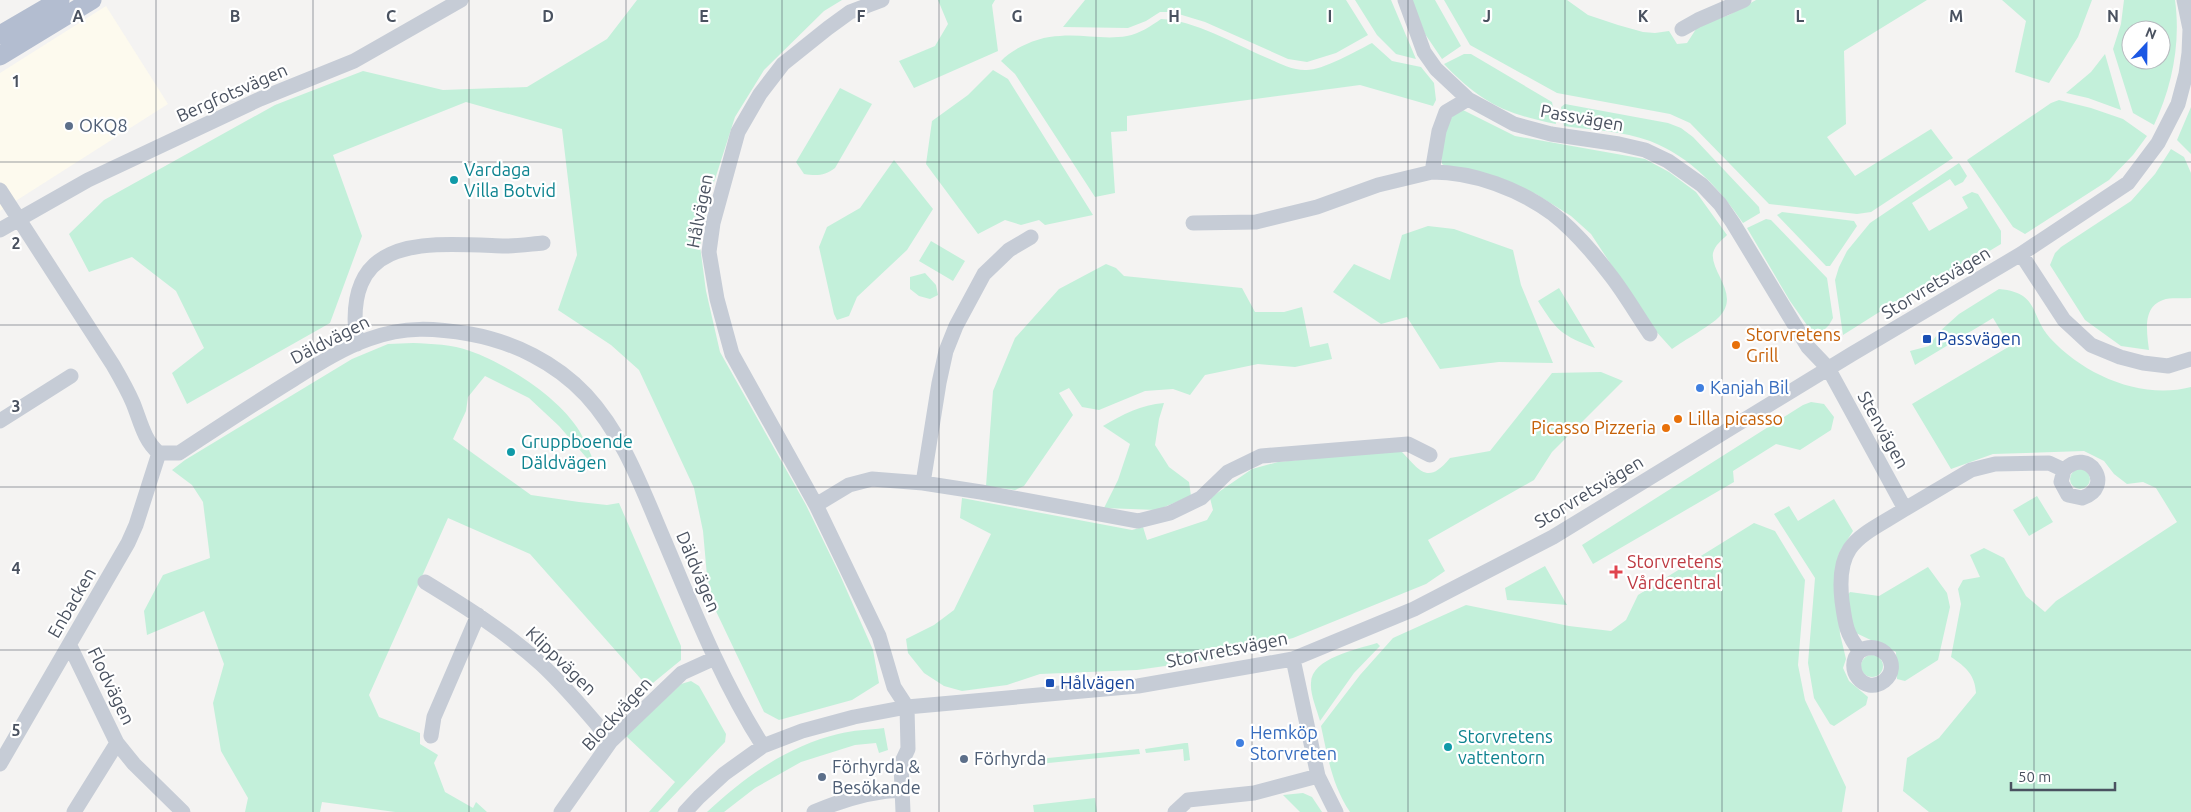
<svg xmlns="http://www.w3.org/2000/svg" width="2191" height="812" font-family="Ubuntu,sans-serif">
<rect width="100%" height="100%" fill="#f4f3f2"/>
<path fill="#fdfaee" d="M106 6 168 104 0 211V73Z"/>
<path fill="#c3f0da" fill-rule="evenodd" d="M637 0H842L824 11 764 70 735 117 708 201 700 246 706 291 720 352 806 505 840 575 873 650 879 683 852 700 779 720 764 712 714 607 707 576 703 531 694 488 639 370 611 345 558 310 577 255 562 129 466 102 333 155 362 236 330 323 187 404 172 373 204 348 176 291 132 257 89 272 69 234 104 200 275 105 363 71 443 90 527 87 607 39Z
M938 0H995L992 5 998 51 914 88 899 61 935 46 948 24Z
M1085 0H1346L1368 35 1336 53 1307 62 1288 59 1205 22 1172 12H1160L1146 21 1128 28 1063 27Z
M1355 0H1391L1416 59 1396 54 1377 35Z
M1412 0H1435L1461 46 1442 59 1425 34Z
M1444 0H1567L1588 15 1618 25 1643 32 1655 33 1669 31 1677 44 1687 43 1698 26 1729 15 1756 0H1927L1844 51 1846 124 1827 137 1855 176 1931 129 1953 158 1871 212 1857 214 1769 204 1690 123 1670 114 1557 93 1470 45Z
M2002 0H2092L2078 37 2049 83 2015 72 2026 21Z
M2124 0H2175C2181 43 2172 87 2154 125L2133 113 2113 49 2121 24ZM2131 30H2161V60H2131Z
M1161 19C1194 20 1235 44 1265 57 1277 62 1291 70 1305 70 1322 71 1356 51 1372 43L1392 61 1421 67 1434 83 1436 100 1433 106 1360 85 1127 116V131L1111 132 1115 193 1095 197 1015 74 1001 61C1014 47 1041 36 1060 36 1082 34 1105 40 1127 36 1139 34 1151 26 1161 19Z
M1464 54H1471L1552 102 1556 124C1505 114 1480 102 1444 64Z
M2105 54 2121 110 2088 98 2066 93 2091 72Z
M993 70 1008 79 1093 215 1045 225 1039 220 1021 225 1005 220 978 234 926 164 932 121 968 95Z
M840 88 872 104 835 168C825 176 816 176 804 174L796 162Z
M2059 100 2091 108 2123 119 2147 136 2133 155 2109 180 2025 234 2013 227 1967 160 2051 103Z
M1565 104 1668 123 1681 128 1693 137 1759 207 1760 213 1743 223C1719 188 1691 157 1650 141 1623 131 1592 130 1564 126L1561 107Z
M2191 107V154L2177 140Z
M1461 109 1515 136 1645 159 1669 172 1696 192 1727 235C1722 240 1715 245 1713 253 1710 272 1740 294 1720 316 1712 325 1683 341 1672 349L1653 328 1591 234 1571 216 1536 194 1487 175 1449 168 1442 164C1440 143 1442 121 1461 109Z
M2171 149 2184 157 2191 173V298C2183 299 2170 297 2163 300 2142 307 2147 333 2149 350L2121 346 2085 320 2050 265 2055 253 2061 247 2131 201 2155 174Z
M894 160 933 209 907 250 857 297 849 316 837 320 834 314 819 247 827 227 860 208Z
M1959 163 1967 176 1963 182 1955 186 1950 179 1912 203 1929 231 1968 208 1962 197 1972 192 1978 194 2001 231V244L1938 282 1911 292 1843 335 1835 280 1839 267 1847 251 1870 223Z
M1782 212 1854 221 1857 226 1830 266H1826L1777 215Z
M1766 219 1771 220 1827 278 1833 318 1829 325 1816 338 1790 301 1747 228Z
M1428 226 1454 229 1513 250 1521 285 1553 363 1499 362 1440 369 1407 317 1381 324 1333 292 1354 264 1390 280 1402 235Z
M931 241 965 261 953 281 919 261Z
M1106 264 1116 268 1124 276 1242 288 1255 312H1284L1302 307 1310 347 1328 343 1332 359 1295 367 1258 364 1205 375 1190 395 1173 389 1145 391 1099 410 1082 407 1069 388 1059 393 1073 415 1024 486 1015 490 986 486 993 391 1015 338 1059 289Z
M925 273 936 285 938 295 930 299 919 296 910 289V277Z
M1559 288 1595 348C1561 335 1557 331 1538 301Z
M1999 289C2040 293 2029 314 2050 338 2084 375 2141 400 2191 387V812H1929L1903 791 1907 758 1939 738 1976 693C1975 675 1966 667 1951 657L1961 604 1958 589 1963 580 1980 577 1970 555 1984 548 2004 558 2026 596 2045 612 2056 601 2177 522 2156 488 2143 482 2127 484 2114 474 2104 461 2084 451 1993 454 1951 469 1912 404 2010 346 1993 318 1915 365 1910 351 1929 346 1939 332 1959 314Z
M413 343C432 344 452 344 470 351 507 364 560 398 580 432 587 444 592 458 598 471L559 426 529 398 485 376 468 397 466 411 453 439 531 495 579 502 607 505 619 503 681 646V660L648 687 530 554 448 518 369 695 379 717 420 733V744L438 755 434 763 445 792 473 808 476 802 487 812H395L322 802 320 812H245L248 798 221 751 213 703 224 664 204 611 147 635 144 611 163 575 210 558 203 502 192 485 172 470 185 460 352 359 388 344Z
M1601 372 1623 381 1552 452 1534 480 1428 540 1445 571 1426 584 1293 638 1207 660 1137 670 1040 674 1007 685 962 691 944 686 924 673 908 653 906 639 934 625 954 610 991 534 960 518 962 498 1132 530 1143 527 1147 540 1207 520 1213 510 1210 498 1252 469 1278 462 1400 450C1420 470 1427 486 1450 458L1490 451 1552 373Z
M1811 402 1824 404 1834 417 1831 430 1800 450 1776 444 1733 471 1734 482 1593 564 1582 545 1803 405Z
M1164 403 1159 419 1155 445 1169 467 1189 482 1191 496 1157 510 1104 508 1118 480 1130 444 1103 426C1123 414 1141 405 1164 403Z
M2070 479a10 10 0 1 1 20 0a10 10 0 1 1-20 0Z
M2037 496 2053 522 2029 536 2013 510Z
M1834 499 1853 531 1839 553 1835 571 1840 634 1846 659 1843 668 1849 681 1868 697 1866 705 1834 726 1830 724 1814 698 1808 663 1815 578 1774 514 1789 506 1798 521Z
M1754 523 1775 531 1805 580 1798 665 1805 700 1846 787 1842 812H1350C1332 785 1328 758 1321 726L1360 675 1393 638 1466 605 1569 626 1611 631 1626 620 1638 595Z
M1545 566 1567 605 1507 600 1505 588Z
M1928 567 1947 593 1950 607 1938 660 1905 681 1897 679 1896 652 1856 633 1851 625 1847 596 1850 592 1879 596Z
M1377 643 1380 646 1354 673 1320 721C1317 710 1310 694 1311 683 1311 658 1358 649 1377 643Z
M1861 666a11 11 0 1 1 22 0a11 11 0 1 1-22 0Z
M691 681 699 686 726 734 725 742 658 812H649L675 782 626 736 681 684Z
M884 728 888 750 879 753 876 743 855 745 801 762 755 788 724 812H707C744 777 788 746 838 734 853 730 869 730 884 728Z
M1185 743H1188L1190 760 1184 761 1183 749 1146 753 1145 749Z
M1139 749 1140 754 1028 765V760Z
M1303 793 1312 797 1322 812H1300L1283 795Z
M1095 798 1097 812H1034L1033 805Z"/>
<g fill="none" stroke-linecap="round" stroke-linejoin="round">
<path stroke="#c6ccd6" stroke-width="15" d="M882 0 850 12 828 28 783 64 760 94 738 132 713 223 709 252 717 299 732 354 816 505 879 636 894 687 907 707 908 749 901 764 903 812
M1405 0 1424 52 1436 69 1468 99 1514 124 1551 134 1619 144 1645 150 1668 161 1702 185 1720 204 1733 223 1808 347 1828 368 1905 509C1861 537 1835 541 1842 601 1845 623 1846 634 1860 651 1843 668 1864 696 1884 681 1903 666 1882 638 1860 651
M1682 29 1698 20 1744 0
M1432 172C1474 172 1519 189 1553 214 1575 231 1595 255 1611 276 1625 294 1637 315 1650 334
M0 190 113 365C120 377 127 389 133 403 140 420 144 441 159 453H179C217 428 255 403 294 379 318 364 343 348 369 339 405 326 434 328 470 334 514 342 556 363 586 395 624 436 643 491 665 542 694 611 722 682 763 746
M1193 223 1256 222 1317 207 1378 185 1432 172 1439 131 1446 112 1468 99
M0 230 88 180 260 99 354 61 461 0
M2021 254 2064 320 2091 345 2120 357 2143 363 2168 366 2191 359
M357 344C341 233 425 243 505 246 518 246 531 244 543 243
M0 421 71 376
M923 483 939 383 946 351 956 326 984 274 1009 250 1031 237
M816 505 849 485 872 479 923 483 981 492 1138 521 1170 513 1201 498 1228 472 1261 456 1408 444 1430 455
M1905 509 1971 470 1995 464 2049 463 2064 470C2088 445 2116 487 2082 498L2068 495 2061 482 2064 470
M425 582C466 607 506 632 541 664 567 688 589 715 611 741
M70 646 117 743 74 812
M1293 659 1318 776 1336 812
M431 736 434 717 478 615
M117 743 134 764 183 812
M0 764 128 543 136 525 159 453
M561 812 611 741 682 673 715 658
M685 812 699 797 724 774 763 746 802 731 854 717 907 707 1138 686 1293 659 1414 609 1553 537 1852 354 2021 254 2128 183 2158 143 2178 104 2186 74 2189 53 2190 29 2184 0
M814 812C842 800 872 791 902 790
M1175 812 1188 800 1254 793 1318 776"/>
<path stroke="#b3bdd0" stroke-width="19" d="M0 35 60 0
M0 56 92 0"/>
</g>
<path fill="none" stroke="#4a5260" stroke-width="1" stroke-opacity="0.55" d="M156 0V812M313 0V812M469 0V812M626 0V812M782 0V812M939 0V812M1096 0V812M1252 0V812M1408 0V812M1565 0V812M1722 0V812M1878 0V812M2034 0V812M0 162H2191M0 325H2191M0 487H2191M0 650H2191"/>
<g fill="#5c6f8a" stroke="#fff" stroke-width="2">
<circle cx="69" cy="126" r="5"/>
<circle cx="964" cy="759" r="5"/>
<circle cx="822" cy="777" r="5"/>
</g>
<g fill="#0f9aa8" stroke="#fff" stroke-width="2">
<circle cx="454" cy="180" r="5"/>
<circle cx="511" cy="452" r="5"/>
<circle cx="1448" cy="747" r="5"/>
</g>
<g fill="#1a4fb4" stroke="#fff" stroke-width="2">
<rect x="1922" y="334" width="10" height="10" rx="2.5"/>
<rect x="1045" y="678" width="10" height="10" rx="2.5"/>
</g>
<g fill="#e8710a" stroke="#fff" stroke-width="2">
<circle cx="1736" cy="345" r="5"/>
<circle cx="1678" cy="419" r="5"/>
<circle cx="1666" cy="428" r="5"/>
</g>
<g fill="#3f7fe0" stroke="#fff" stroke-width="2">
<circle cx="1700" cy="388" r="5"/>
<circle cx="1240" cy="743" r="5"/>
</g>
<path fill="#e0444e" stroke="#fff" stroke-width="2" d="M1613.5 564.5h5v5h5v5h-5v5h-5v-5h-5v-5h5z"/>
<g text-anchor="middle" stroke-width="4.5" stroke-linejoin="round" paint-order="stroke">
<g font-size="18" fill="#4a5260" stroke="#fff">
<text transform="translate(232 93) rotate(-24)" y="6">Bergfotsvägen</text>
<text transform="translate(1582 118) rotate(10)" y="6">Passvägen</text>
<text transform="translate(700 211) rotate(-79)" y="6">Hålvägen</text>
<text transform="translate(1936 283) rotate(-31)" y="6">Storvretsvägen</text>
<text transform="translate(330 340) rotate(-27)" y="6">Däldvägen</text>
<text transform="translate(1883 430) rotate(61)" y="6">Stenvägen</text>
<text transform="translate(1589 492) rotate(-31)" y="6">Storvretsvägen</text>
<text transform="translate(698 572) rotate(67)" y="6">Däldvägen</text>
<text transform="translate(72 603) rotate(-60)" y="6">Enbacken</text>
<text transform="translate(1227 650) rotate(-11)" y="6">Storvretsvägen</text>
<text transform="translate(561 661) rotate(44)" y="6">Klippvägen</text>
<text transform="translate(111 686) rotate(64)" y="6">Flodvägen</text>
<text transform="translate(617 714) rotate(-47)" y="6">Blockvägen</text>
</g>
<g font-size="18" fill="#4e5e75" stroke="#fff" text-anchor="start">
<text x="79" y="132">OKQ8</text>
<text x="974" y="765">Förhyrda</text>
<text x="832" y="773">Förhyrda &amp;<tspan x="832" dy="21">Besökande</tspan></text>
</g>
<g font-size="18" fill="#0d838f" stroke="#fff" text-anchor="start">
<text x="464" y="176">Vardaga<tspan x="464" dy="21">Villa Botvid</tspan></text>
<text x="521" y="448">Gruppboende<tspan x="521" dy="21">Däldvägen</tspan></text>
<text x="1458" y="743">Storvretens<tspan x="1458" dy="21">vattentorn</tspan></text>
</g>
<g font-size="18" fill="#c56008" stroke="#fff" text-anchor="start">
<text x="1746" y="341">Storvretens<tspan x="1746" dy="21">Grill</tspan></text>
<text x="1688" y="425">Lilla picasso</text>
<text x="1656" y="434" text-anchor="end">Picasso Pizzeria</text>
</g>
<g font-size="18" fill="#164399" stroke="#fff" text-anchor="start">
<text x="1937" y="345">Passvägen</text>
<text x="1060" y="689">Hålvägen</text>
</g>
<g font-size="18" fill="#366cbe" stroke="#fff" text-anchor="start">
<text x="1710" y="394">Kanjah Bil</text>
<text x="1250" y="739">Hemköp<tspan x="1250" dy="21">Storvreten</tspan></text>
</g>
<g font-size="18" fill="#be3a42" stroke="#fff" text-anchor="start">
<text x="1627" y="568">Storvretens<tspan x="1627" dy="21">Vårdcentral</tspan></text>
</g>
</g>
<g font-size="16" text-anchor="middle" font-weight="bold" fill="#4a5260" stroke="#fff" stroke-width="4.5" stroke-linejoin="round" paint-order="stroke">
<text x="78" y="22">A</text>
<text x="235" y="22">B</text>
<text x="391" y="22">C</text>
<text x="548" y="22">D</text>
<text x="704" y="22">E</text>
<text x="861" y="22">F</text>
<text x="1017" y="22">G</text>
<text x="1174" y="22">H</text>
<text x="1330" y="22">I</text>
<text x="1487" y="22">J</text>
<text x="1643" y="22">K</text>
<text x="1800" y="22">L</text>
<text x="1956" y="22">M</text>
<text x="2113" y="22">N</text>
<text x="16" y="87">1</text>
<text x="16" y="249">2</text>
<text x="16" y="412">3</text>
<text x="16" y="574">4</text>
<text x="16" y="736">5</text>
</g>
<g transform="translate(2146 45) rotate(22)"><circle r="24" fill="#ffffff" stroke="#b7babf"/>
<path d="M0-4L9 19L0 12L-9 19Z" fill="#1c58e4"/>
<text y="-8" font-size="14" font-weight="bold" text-anchor="middle" fill="#4a5260">N</text>
</g>
<path d="M2011 782v8h104v-8" fill="none" stroke="#4a5260" stroke-width="2.5"/>
<text x="2018" y="782" font-size="15" fill="#4a5260" stroke="#ffffff" stroke-width="4" paint-order="stroke">50 m</text>
</svg>
